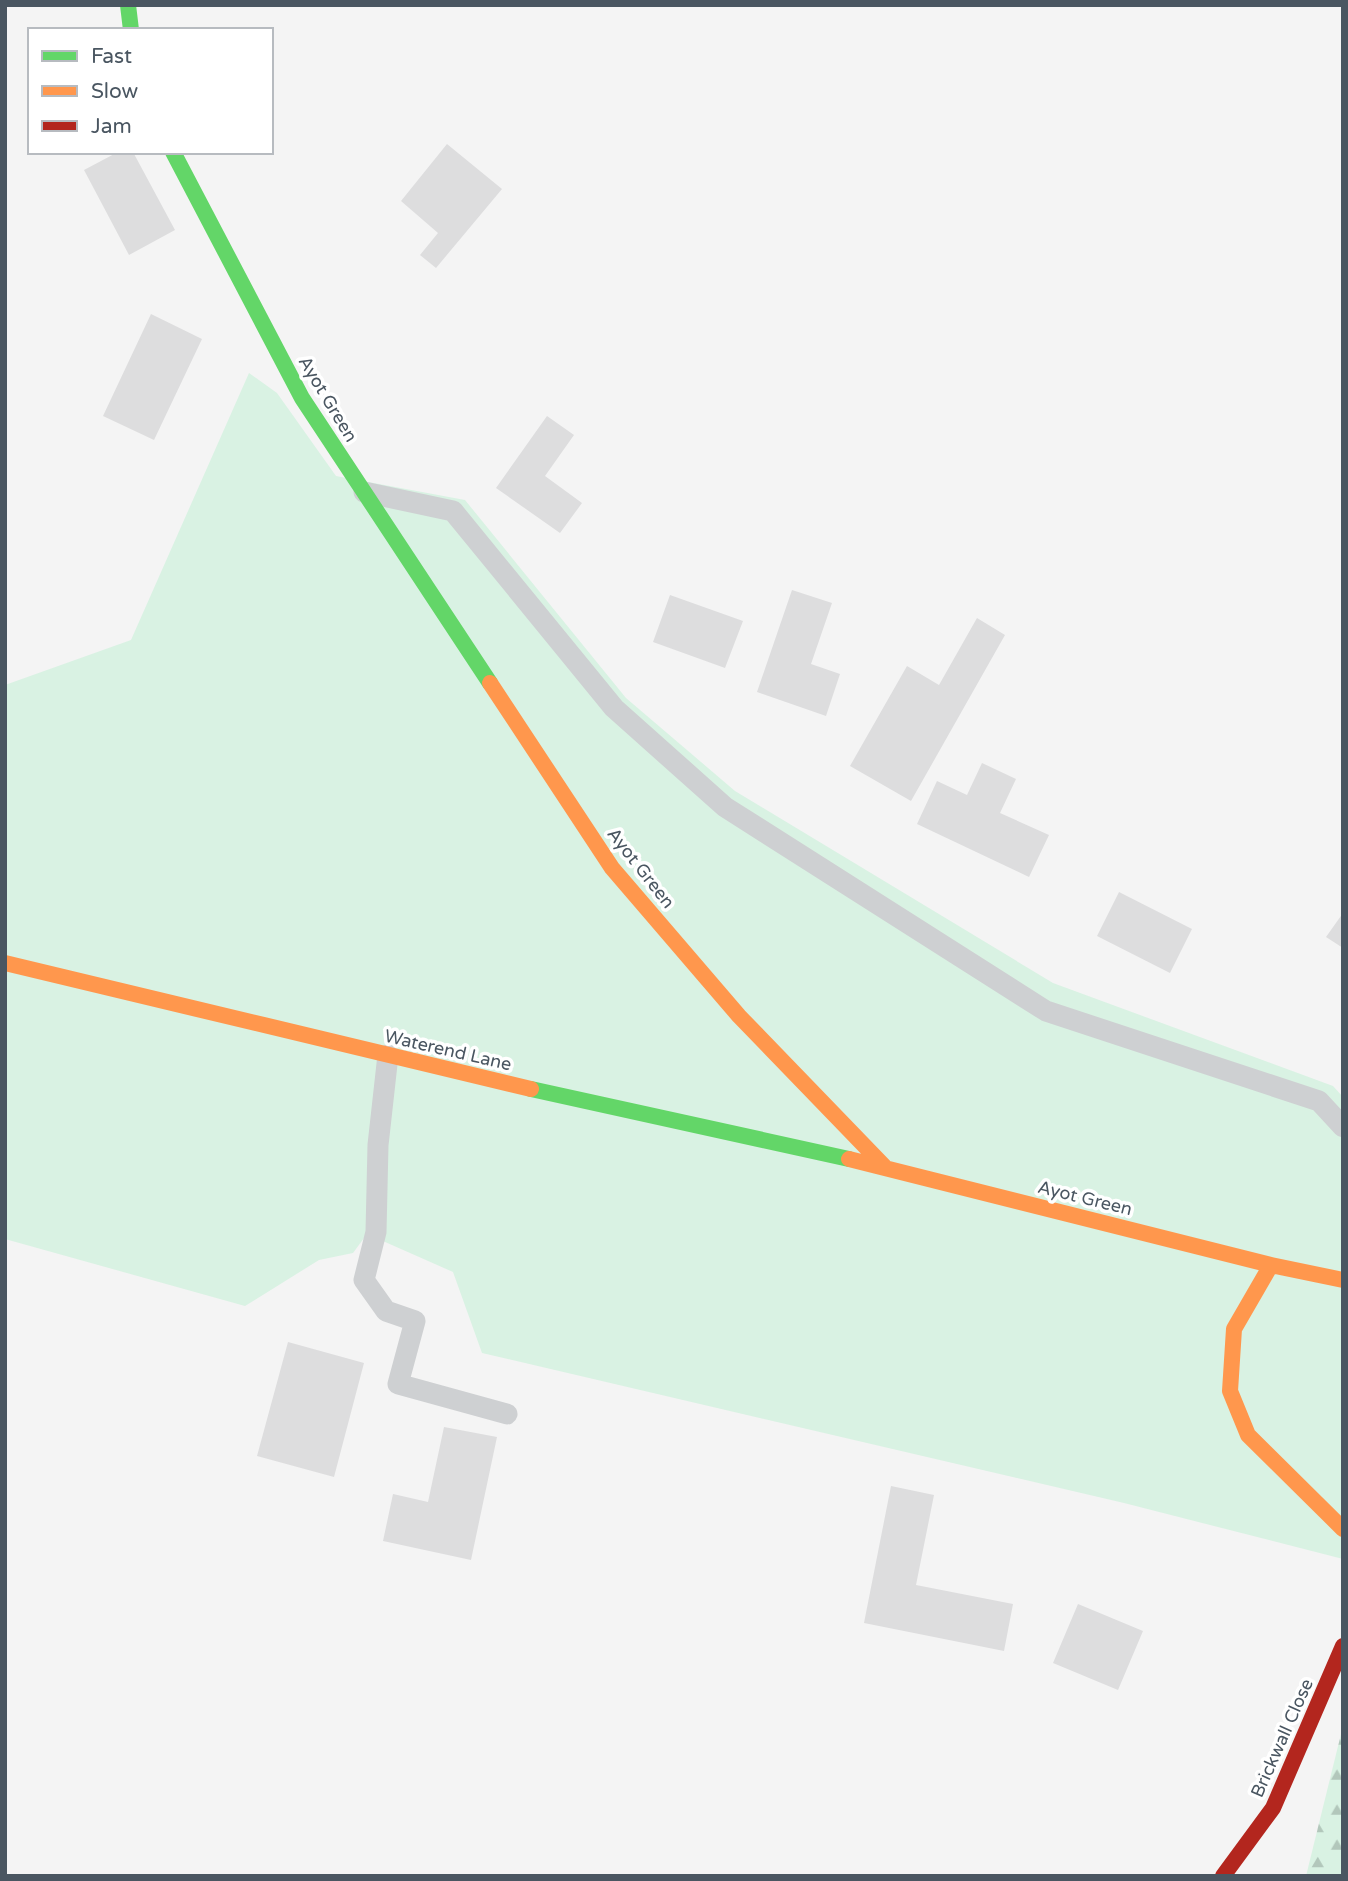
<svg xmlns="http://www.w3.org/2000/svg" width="1348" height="1881" font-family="'Varela Round',sans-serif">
<defs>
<pattern id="forest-firs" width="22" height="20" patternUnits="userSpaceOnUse" patternTransform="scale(1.75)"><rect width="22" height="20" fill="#d9f2e3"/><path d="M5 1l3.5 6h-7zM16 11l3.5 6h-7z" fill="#b2c7bb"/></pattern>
</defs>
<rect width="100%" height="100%" fill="#f4f4f4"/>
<path fill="#d9f2e3" d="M249 373 277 393 336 476 465 500 626 698 735 791 1053 983 1333 1086 1343 1097V1559L1124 1503 482 1353 453 1272 367 1234 353 1253 319 1260 245 1306 5 1239V685L131 640Z"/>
<path fill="url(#forest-firs)" d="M1343 1726V1876H1306Z"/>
<path fill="#ddddde" d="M447 144 502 189 436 268 420 255 438 233 401 201Z
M118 152H133L175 230 129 255 84 170Z
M151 314 202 339 154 440 103 416Z
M547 416 574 435 545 476 582 503 560 533 496 488Z
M792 590 832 603 811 664 840 674 826 716 757 692Z
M670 595 743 621 725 668 653 642Z
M977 618 1005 635 911 801 850 766 907 666 939 685Z
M982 763 1016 779 1000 813 1049 835 1029 877 917 824 937 781 967 795Z
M1119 892 1192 929 1170 973 1097 936Z
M1343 913V948L1326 937Z
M288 1342 364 1363 334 1477 257 1456Z
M444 1427 497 1437 471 1560 383 1541 393 1494 428 1502Z
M891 1486 934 1495 916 1585 1013 1604 1004 1651 864 1623Z
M1078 1604 1143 1631 1118 1690 1053 1663Z"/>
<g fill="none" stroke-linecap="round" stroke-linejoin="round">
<path stroke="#ced0d2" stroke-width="21" d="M364 492 453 511 614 708 725 807 1046 1011 1319 1101 1343 1127
M388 1055 378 1145 376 1232 364 1280 386 1311 415 1321 398 1384 507 1414"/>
<path stroke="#63d668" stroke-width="16" d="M128 5 131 30
M173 152 302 398 490 683
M531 1089 849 1159"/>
<path stroke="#ff974d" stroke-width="16" d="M490 683 612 868 739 1016 884 1166
M5 963 531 1089
M849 1159 1271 1265 1343 1280
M1271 1265 1234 1329 1230 1391 1248 1435 1343 1529"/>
<path stroke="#b3261e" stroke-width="16" d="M1223 1876 1273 1808 1343 1646"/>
</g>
<g text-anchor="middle" stroke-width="7" stroke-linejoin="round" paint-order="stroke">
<g font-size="18" fill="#4a5661" stroke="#fff">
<text transform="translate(328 399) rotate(59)" y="6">Ayot Green</text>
<text transform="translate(641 868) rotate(52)" y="6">Ayot Green</text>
<text transform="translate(448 1050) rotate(13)" y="6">Waterend Lane</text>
<text transform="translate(1085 1198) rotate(14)" y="6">Ayot Green</text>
<text transform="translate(1282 1738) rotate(-66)" y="6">Brickwall Close</text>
</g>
</g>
<rect width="1348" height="1881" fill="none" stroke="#4a5661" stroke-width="14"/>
<rect x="28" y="28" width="245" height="126" fill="#ffffff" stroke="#b7bbc0" stroke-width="2"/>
<rect x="42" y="51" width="35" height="10" fill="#63d668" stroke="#b7bbc0" stroke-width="2"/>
<text x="91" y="63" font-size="21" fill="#4a5661">Fast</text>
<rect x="42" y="86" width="35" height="10" fill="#ff974d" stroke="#b7bbc0" stroke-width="2"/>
<text x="91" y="98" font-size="21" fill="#4a5661">Slow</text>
<rect x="42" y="121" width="35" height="10" fill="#b3261e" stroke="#b7bbc0" stroke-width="2"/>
<text x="91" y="133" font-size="21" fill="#4a5661">Jam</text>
</svg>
